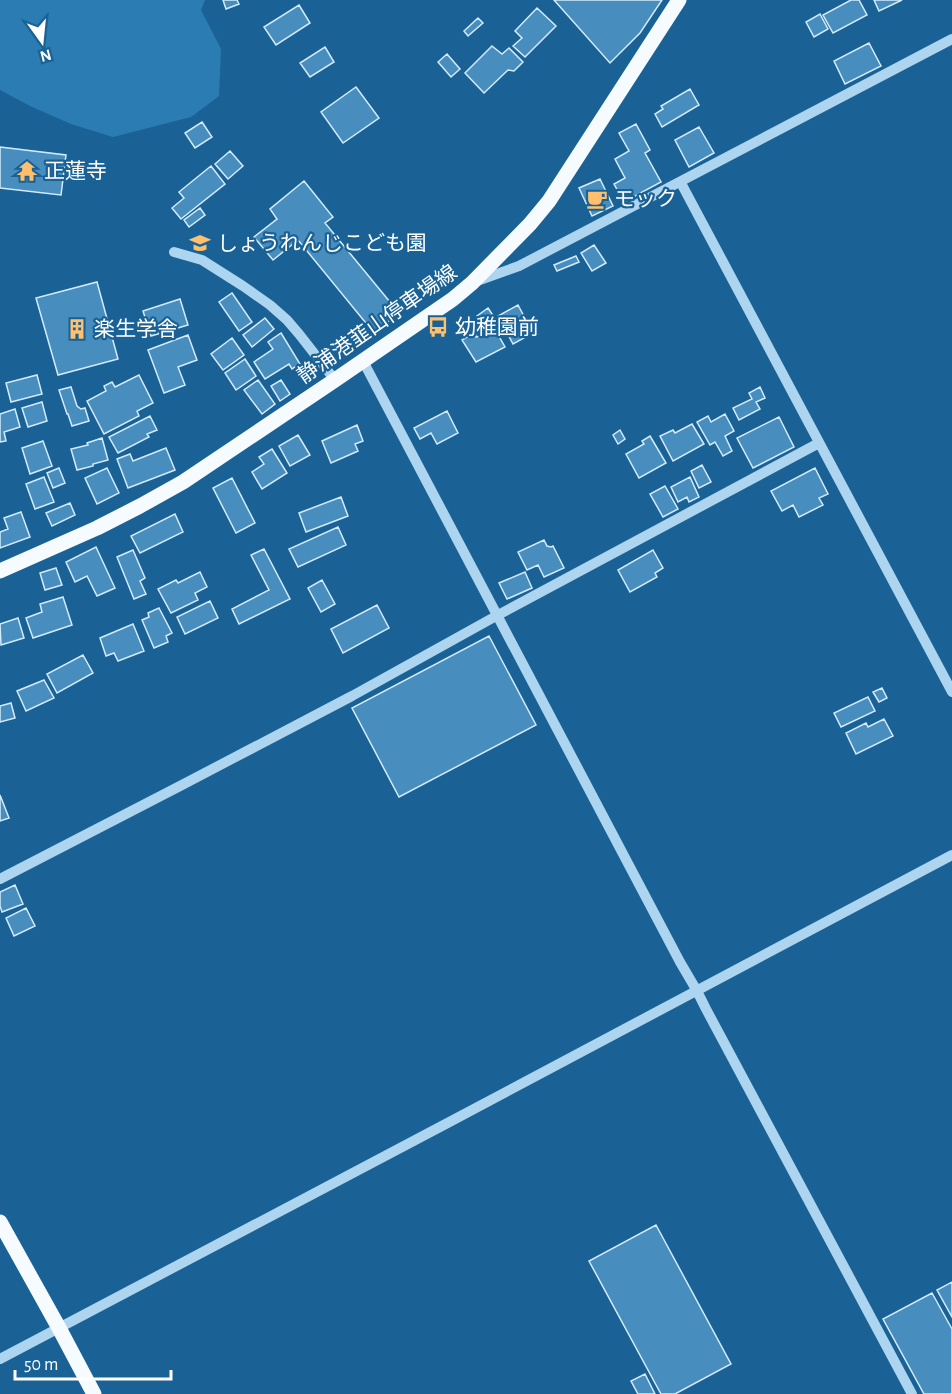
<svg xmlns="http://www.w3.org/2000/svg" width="952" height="1394" font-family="'Alegreya Sans','Noto Sans JP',sans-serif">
<rect width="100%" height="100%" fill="#1a6296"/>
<path fill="#2a7cb2" d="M0 0H205L201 10 221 49 219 96 191 117 113 137 71 124 30 106 0 90Z"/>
<path fill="#478dbe" stroke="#d4ebfb" stroke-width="1.5" d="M223 0H237L239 4 226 9Z
M554 0H662L640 33 610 63Z
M851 0H859L867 15 833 33 823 15Z
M874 0H902L879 11Z
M299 5 310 23 276 45 264 27Z
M537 8 556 26 525 57 513 46 522 38 515 31Z
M820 14 828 29 814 37 806 22Z
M478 18 483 23 468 36 464 31Z
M869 43 881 66 845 84 834 61Z
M492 46 502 54 509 48 523 62 514 71 508 70 484 93 465 73Z
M325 47 334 62 310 77 300 63Z
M447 54 460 69 451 77 438 62Z
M356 87 379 118 343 143 321 112Z
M690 89 699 105 662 127 655 114 663 109 661 106Z
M202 122 212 137 195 148 185 133Z
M636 124 650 150 645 153 661 182 624 202 614 184 625 178 615 159 629 151 619 133Z
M699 127 714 153 689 167 675 140Z
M0 147 66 155 61 195 0 188Z
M230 151 243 166 228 179 215 164Z
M211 166 225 184 181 219 172 208 184 198 179 192Z
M600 179 613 206 592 216 579 188Z
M304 181 333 217 325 223 399 313 374 333 298 240 273 260 254 237 277 219 270 209Z
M200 208 205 215 189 227 184 220Z
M594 245 606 263 592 271 581 253Z
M576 256 579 262 557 271 554 265Z
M97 282 118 359 58 375 36 298Z
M232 293 252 322 239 331 219 302Z
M180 299 188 325 151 336 143 311Z
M518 305 533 333 513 344 498 316Z
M488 308 496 320 484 328 477 316Z
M265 318 274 329 252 347 243 335Z
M493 326 505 347 476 362 462 340 475 332 476 337 484 335 483 332Z
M281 333 300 364 292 369 289 364 265 379 254 362 273 349 268 342Z
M188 335 197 360 178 367 185 385 164 393 148 350Z
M232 338 244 355 223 370 211 354Z
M245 359 256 376 236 390 225 373Z
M300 366 310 375 306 380 296 372Z
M37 375 42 394 11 402 6 383Z
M139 375 153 403 137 411 139 416 104 434 87 401 106 391 104 386 112 382 115 387Z
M258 380 275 404 262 414 244 390Z
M281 380 290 394 280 401 271 386Z
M71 387 77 406 81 409 85 408 89 421 72 426 68 414H67L59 390Z
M760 387 765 398 756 402 760 409 739 420 733 408 752 399 749 393Z
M42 402 47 421 28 427 22 408Z
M15 409 20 427 4 432 6 441 0 442V414Z
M447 411 458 433 437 444 431 433 420 439 414 428Z
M725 414 734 431 725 436 732 451 723 456 715 442 710 445 697 422 708 416 711 422Z
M150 416 157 430 147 434 149 437 118 453 109 437Z
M779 417 794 447 753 468 737 438Z
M692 424 704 444 673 461 660 436 673 430 675 433Z
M357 425 363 441 355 444 358 451 331 463 322 441Z
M620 430 625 439 618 444 613 435Z
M298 435 310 455 290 466 279 446Z
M650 436 666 463 639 478 626 454 644 444 642 441Z
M102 438 108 460 93 464V466L77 470 71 449 88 445 87 443Z
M43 441 52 466 30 474 22 448Z
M166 448 175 470 128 488 117 459 130 454 133 461Z
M272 449 287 473 262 489 252 472 264 464 259 457Z
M702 465 711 482 699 488 691 471Z
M59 468 65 483 53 488 47 473Z
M107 468 119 493 97 504 85 478Z
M815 468 828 494 819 498 823 505 799 517 793 505 782 511 771 491Z
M44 477 54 502 35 509 26 484Z
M690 477 699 497 689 502 687 497 678 502 671 487Z
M232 478 255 523 236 533 213 488Z
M665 486 678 509 663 517 650 494Z
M341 497 348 516 306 532 299 513Z
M70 503 75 515 52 526 46 513Z
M21 512 30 537 0 548V532L8 529 4 518Z
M175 514 183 532 140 553 131 536Z
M338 527 346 545 298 567 289 549Z
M544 540 547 546 551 547 553 546 564 568 544 577 538 565 527 570 518 552Z
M96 547 115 588 97 596 87 576 75 582 66 562Z
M264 549 290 599 239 624 232 609 269 590 251 555Z
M133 550 145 578 140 581 146 594 134 599 117 557Z
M653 550 663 568 655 573 657 577 630 592 618 570Z
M56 568 62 585 45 590 40 573Z
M200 572 207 587 195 593 198 600 171 613 158 589 176 580 178 583Z
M525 572 532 588 507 599 499 583Z
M322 580 335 604 321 612 308 588Z
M63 597 72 625 33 638 26 618 42 612 40 604Z
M210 601 218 618 185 634 177 617Z
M377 605 389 628 343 653 331 629Z
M159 608 172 633 166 636 168 642 154 648 142 620 149 617 148 613Z
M18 618 24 638 1 645 0 624Z
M133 624 144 651 118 661 114 653 106 656 100 638Z
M489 636 536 725 399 797 352 708Z
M83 655 93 673 57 693 47 674Z
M44 680 54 698 26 711 17 691Z
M882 688 887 698 879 702 873 692Z
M868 697 875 711 841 727 834 713Z
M11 703 15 718 0 722V706Z
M884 719 893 736 856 754 846 733 866 723 868 727Z
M0 795 9 818 0 821Z
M15 885 23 904 2 912 0 906V892Z
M26 908 35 926 14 936 6 918Z
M656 1225 731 1364 675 1394H661L589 1261Z
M952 1282V1317L937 1290Z
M932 1293 952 1329V1394H924L883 1319Z
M645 1374 655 1394H638L631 1381Z"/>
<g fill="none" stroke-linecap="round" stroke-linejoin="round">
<path stroke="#add5f0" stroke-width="10" d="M681 183 952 692
M174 252 202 260 243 286 270 305 287 320 299 334 335 380
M477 281 519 266 952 39
M363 361 680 962 697 991 706 1009 912 1394
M0 879 180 786 352 696 498 615 819 443
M0 1359C318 1192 635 1024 952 855"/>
<path stroke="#f6fbff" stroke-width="15" d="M0 571 97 528 140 506 183 482 335 380 453 299 472 283 530 224 549 201 679 0
M0 1222 59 1328 94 1394"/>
</g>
<defs>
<g id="temple-bare" transform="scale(1.62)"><path d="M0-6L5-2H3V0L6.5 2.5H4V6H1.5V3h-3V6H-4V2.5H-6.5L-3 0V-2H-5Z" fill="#ffbf6c" stroke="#1a6296" stroke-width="2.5" paint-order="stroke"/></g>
<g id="cafe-bare" transform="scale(1.62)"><path d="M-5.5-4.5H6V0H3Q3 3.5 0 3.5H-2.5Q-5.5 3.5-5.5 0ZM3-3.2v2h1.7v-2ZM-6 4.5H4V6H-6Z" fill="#ffbf6c" stroke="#1a6296" stroke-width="2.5" paint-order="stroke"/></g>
<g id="school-bare" transform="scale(1.62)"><path d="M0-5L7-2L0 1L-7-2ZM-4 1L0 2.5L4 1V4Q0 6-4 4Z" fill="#ffbf6c" stroke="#1a6296" stroke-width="2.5" paint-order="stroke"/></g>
<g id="bus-bare" transform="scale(1.62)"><path d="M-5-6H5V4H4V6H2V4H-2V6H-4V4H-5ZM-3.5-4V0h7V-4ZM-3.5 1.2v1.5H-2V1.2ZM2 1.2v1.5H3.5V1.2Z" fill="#ffbf6c" stroke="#1a6296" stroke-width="2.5" paint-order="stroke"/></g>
<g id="building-bare" transform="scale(1.62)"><path d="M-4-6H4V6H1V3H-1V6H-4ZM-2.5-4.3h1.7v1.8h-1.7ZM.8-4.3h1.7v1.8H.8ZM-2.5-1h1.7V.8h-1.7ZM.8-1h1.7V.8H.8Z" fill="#ffbf6c" stroke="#1a6296" stroke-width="2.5" paint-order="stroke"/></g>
</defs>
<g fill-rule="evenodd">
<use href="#temple-bare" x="27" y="171"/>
<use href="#cafe-bare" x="597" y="199"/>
<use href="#school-bare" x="200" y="243"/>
<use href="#bus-bare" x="438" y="327"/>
<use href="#building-bare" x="77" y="329"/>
</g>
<g text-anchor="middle" stroke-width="4.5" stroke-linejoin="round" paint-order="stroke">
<g font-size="21" fill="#fff" stroke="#1a6296" text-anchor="start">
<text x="44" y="178">正蓮寺</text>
<text x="614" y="206">モック</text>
<text x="217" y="250">しょうれんじこども園</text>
<text x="455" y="334">幼稚園前</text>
<text x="94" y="336">楽生学舎</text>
</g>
<g font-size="21" fill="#fff" stroke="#1a6296">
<text transform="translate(377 324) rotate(-35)" y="7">静浦港韮山停車場線</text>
</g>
</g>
<g transform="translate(42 42) rotate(165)" stroke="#1a6296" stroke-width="4.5" paint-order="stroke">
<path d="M0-4.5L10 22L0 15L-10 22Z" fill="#ffffff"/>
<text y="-9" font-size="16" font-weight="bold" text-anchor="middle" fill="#ffffff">N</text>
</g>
<path d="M15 1370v9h156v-9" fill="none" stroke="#ffffff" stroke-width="3"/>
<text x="24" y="1370" font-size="18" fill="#ffffff" stroke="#1a6296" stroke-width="4.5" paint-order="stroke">50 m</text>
</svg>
